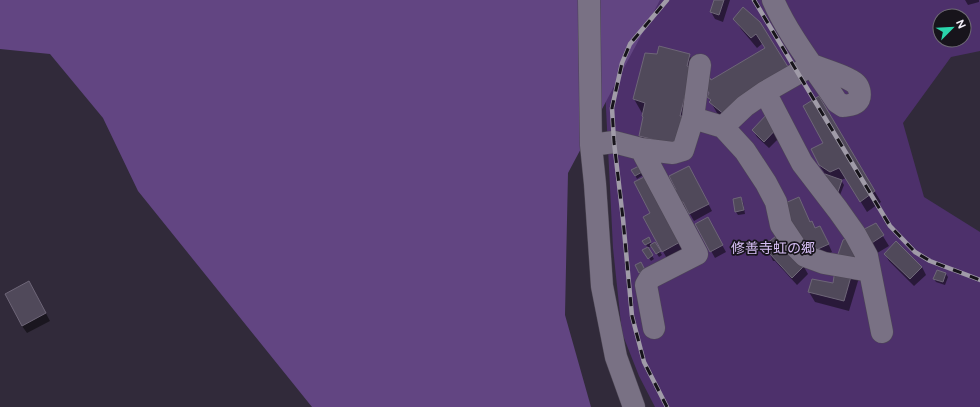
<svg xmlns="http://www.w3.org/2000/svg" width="980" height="407" font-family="Figtree,'Noto Sans JP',sans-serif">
<rect width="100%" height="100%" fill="#312a3a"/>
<path fill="#4d306b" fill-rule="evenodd" d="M615 0H980V51L951 57 903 123 924 197 980 232V407H655L639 376 622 333 613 248 604 68ZM940 16H964V40H940Z"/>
<path fill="#624582" d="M0 0H660L568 173 565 315 591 407H312L138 191 103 118 50 54 0 49Z"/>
<path fill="#0007" d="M715 0H730L723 22 715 19 711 12Z
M965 0H979V2L968 5Z
M744 8 789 70 731 125 717 113 708 97 710 94 711 81 766 49 763 43 757 48 741 29 735 19Z
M689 55 697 69 688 128 648 149 640 136 644 113H642L634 99Z
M819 97 881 202 867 212 846 178 841 180 844 185 840 195 819 165 825 143Z
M768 114 784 133 769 148 757 137 753 130Z
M639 167 643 175 637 179 633 171Z
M693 174 712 211 694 221 687 209 684 210 678 190Z
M644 178 685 253 669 262 644 218 652 213Z
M741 199 743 202 745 214 738 215 736 212Z
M707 218 726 252 715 258 696 224Z
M810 223 815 229 824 234 832 252 814 260 796 237Z
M876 225 889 246 864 261 849 311 815 302 809 292 834 285Z
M648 238 652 245 655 243 662 255 659 257 652 246 647 248 654 259 651 261 644 250 648 248 644 241Z
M766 245 804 267 808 274 797 285 775 261H773Z
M885 254 922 267 926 275 914 286 889 261Z
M946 274 948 277 945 285 936 282 934 279Z
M33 289 50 321 27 333 22 326Z"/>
<path fill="#50495a" stroke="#6e6678" d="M714 0H724L719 15 710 12Z
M743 7 760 22 790 70 725 115 709 102 711 100 707 97 709 93 702 83 710 78 711 80 765 48 756 34 751 38 733 19Z
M659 46 690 54 687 66 692 68 680 116H682L675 145 639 136 643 117 642 116 645 103 633 99 645 53 657 54Z
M819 96 875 191 860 202 839 168 830 172 819 165 811 149 823 143 803 106Z
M768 113 780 125 764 142 752 130Z
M639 166 642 172 635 176 631 170Z
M689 166 709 204 689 214 683 202 679 203 674 191 676 190 669 176Z
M825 174 842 180 838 192 825 187 823 180Z
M644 177 680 242 662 252 643 217 650 213 634 182Z
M741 197 744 210 735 212 733 199Z
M799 197 810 222 812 221 815 228 820 226 829 244 809 253 801 235 795 238 783 204Z
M708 217 723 245 710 252 695 224Z
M876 223 884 235 858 252 844 301 808 292 812 279 833 283 837 257 843 240Z
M776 236 804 266 792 278 770 254 768 255 765 245Z
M649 237 651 242 645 245 642 241Z
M896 241 922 267 910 279 884 254Z
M655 242 661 251 656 254 650 245Z
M648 247 653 255 648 259 642 250Z
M641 262 645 270 639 273 635 265Z
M937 270 946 273 943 282 933 279Z
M29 281 46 313 22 326 5 294Z"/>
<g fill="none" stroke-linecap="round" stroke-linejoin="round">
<g stroke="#4d4754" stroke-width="23">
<path id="minor" d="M589 0 591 145 595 184 602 286 616 357 634 407
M773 0C788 35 816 70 837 102L843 106C849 105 856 105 859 99 861 94 859 87 856 84 849 77 822 69 812 65
M765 92 802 163 838 210 855 234 867 256 882 332
M693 118 723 127 745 151 766 183 776 202 781 225 795 246 805 256 824 263 870 271
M723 127 745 106 765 92 812 65
M591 145 614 142 641 149 697 254 650 278 646 285 654 328
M641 149 673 153 683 150 693 118 700 65"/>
</g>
<use href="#minor" stroke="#797184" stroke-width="22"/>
<g stroke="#a09ba8" stroke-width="4.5">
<path id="rail" d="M754 0 890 226 915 252 930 261 980 280
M667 407 644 362 632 316 623 219 614 142 612 108 622 63 630 44 667 0"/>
</g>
<use href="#rail" stroke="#17141b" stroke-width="3" stroke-dasharray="9" stroke-linecap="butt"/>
</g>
<g text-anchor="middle" stroke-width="3.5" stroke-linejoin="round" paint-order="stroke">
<g font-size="14" fill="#d6bef4" stroke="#17141b">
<text x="773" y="253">修善寺虹の郷</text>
</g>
</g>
<g transform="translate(952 28) rotate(66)"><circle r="19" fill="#17141b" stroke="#6f6c74"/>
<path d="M0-3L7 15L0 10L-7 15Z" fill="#2ad5ac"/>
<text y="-6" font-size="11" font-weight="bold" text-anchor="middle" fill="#f3eff9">N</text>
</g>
</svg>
